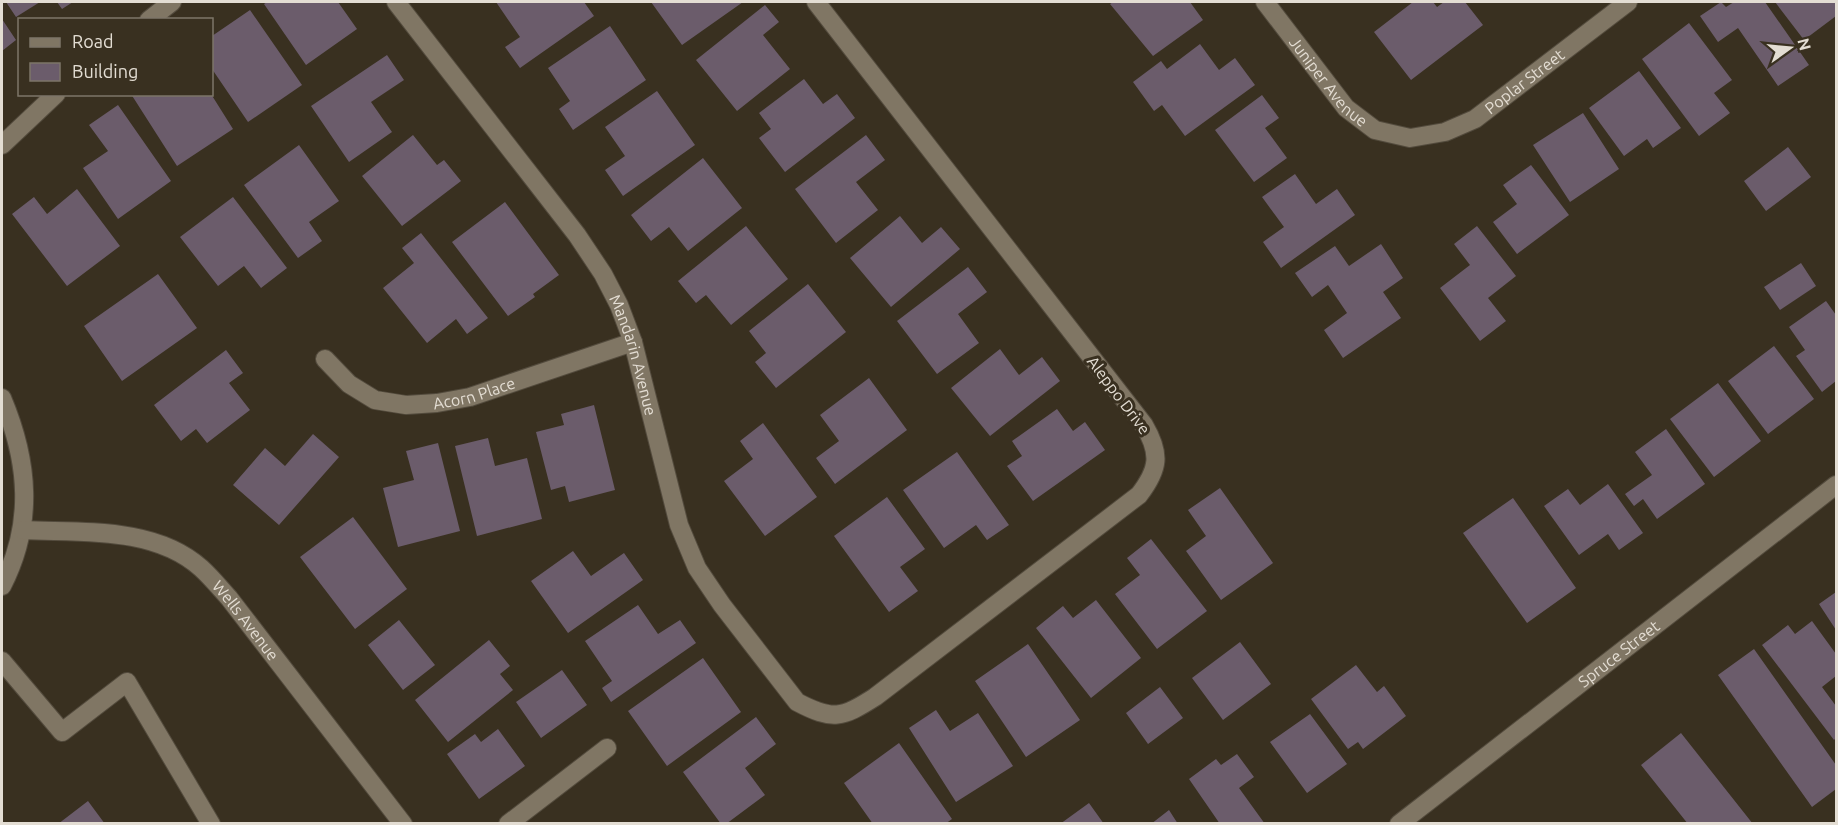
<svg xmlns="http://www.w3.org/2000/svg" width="1838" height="825" font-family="Ubuntu,sans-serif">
<rect width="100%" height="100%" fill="#393020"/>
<path fill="#6b5c6b" d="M6 2H40L16 17Z
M57 2H73L62 9Z
M267 2H338L357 29 306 65 264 4Z
M496 2H584L594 16 520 68 505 47 520 37Z
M651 2H743L682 45Z
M1113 2H1190L1203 20 1153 56 1110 4Z
M1413 2H1433L1437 7 1444 2H1465L1483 25 1411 80 1374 32Z
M1721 2 1726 7 1734 2H1765L1809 65 1778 86 1738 28 1718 42 1700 16Z
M1775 2H1836V16L1804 40Z
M765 5 779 22 763 35 790 69 737 111 696 60Z
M250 10 302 85 248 122 212 69V36Z
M2 19 16 40 2 51Z
M1689 23 1732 80 1714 93 1730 113 1699 136 1642 59Z
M610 26 646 80 573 130 559 109 570 101 548 68Z
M1200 44 1219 70 1235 58 1255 85 1185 136 1162 105 1154 111 1133 82 1161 61 1167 69Z
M387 55 404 80 371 102 392 132 349 162 311 106Z
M1639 71 1681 128 1653 148 1647 139 1624 156 1589 108Z
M804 79 823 104 837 94 855 118 785 172 759 138 771 129 759 113Z
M657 91 695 145 623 196 605 170 625 156 605 127Z
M131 94H211L233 129 177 166Z
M1262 95 1279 118 1265 128 1287 158 1254 182 1215 130Z
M118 105 171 181 118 219 83 168 108 151 89 125Z
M1583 113 1619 169 1570 202 1533 145Z
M413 135 437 165 444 160 461 181 402 226 362 176Z
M866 135 885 160 856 182 878 210 836 243 795 189Z
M299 145 339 201 309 222 322 241 298 258 244 185Z
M1788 147 1811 177 1766 211 1744 181Z
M703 158 742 208 688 251 669 227 651 241 631 215Z
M1531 165 1569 215 1517 254 1493 222 1517 204 1503 185Z
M1295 174 1316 204 1337 189 1355 215 1281 268 1263 242 1284 227 1262 197Z
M77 189 120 246 67 286 12 214 34 197 47 214Z
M233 197 287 268 261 288 244 266 218 286 180 237Z
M505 202 559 275 533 294 535 297 508 316 452 242Z
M900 216 922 243 941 227 960 249 891 307 850 258Z
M746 226 788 279 731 325 706 295 696 303 678 281Z
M1477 226 1516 276 1488 298 1506 321 1480 341 1440 288 1470 265 1454 244Z
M421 233 488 318 467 334 456 319 427 343 383 288 414 263 402 248Z
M1381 244 1403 278 1383 292 1401 318 1343 358 1324 330 1347 313 1328 285 1312 297 1295 273 1335 246 1349 266Z
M1801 263 1816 286 1780 310 1764 287Z
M968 267 987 292 958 314 979 343 937 374 897 321Z
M158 274 197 328 122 381 84 326Z
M808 284 846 332 776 388 755 362 766 353 749 331Z
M1826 301 1836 315V381L1822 392 1796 356 1805 350 1789 327Z
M1774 346 1814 399 1768 434 1728 381Z
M1000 349 1019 375 1042 357 1060 381 990 436 951 388Z
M226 350 243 373 229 383 250 410 207 443 196 429 181 441 154 405Z
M869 378 907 430 835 484 816 458 839 441 820 415Z
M1718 383 1761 441 1714 477 1670 419Z
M594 405 615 490 569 502 565 486 551 490 536 432 564 425 561 414Z
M1057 409 1073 431 1085 422 1105 450 1033 501 1007 466 1022 456 1012 441Z
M763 423 817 497 765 536 724 481 753 459 740 441Z
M1666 429 1705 484 1657 519 1643 499 1634 506 1625 494 1652 475 1635 452Z
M313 434 339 457 279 525 233 485 265 448 285 466Z
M488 438 495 466 527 458 542 519 477 536 455 446Z
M438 443 460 531 398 547 383 488 414 480 406 451Z
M957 452 1009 525 987 540 976 525 944 548 903 490Z
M1608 484 1643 533 1619 550 1608 534 1579 555 1544 506 1568 489 1580 505Z
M1220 488 1273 563 1221 600 1186 551 1206 536 1188 510Z
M887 497 925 549 900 567 918 591 889 612 834 536Z
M1513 498 1576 588 1527 623 1463 533Z
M353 517 407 589 355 629 300 557Z
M1151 539 1207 611 1157 649 1115 594 1140 575 1127 558Z
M573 551 591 576 624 553 643 580 568 633 531 581Z
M1836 592V630L1819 604Z
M1096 600 1141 658 1091 698 1036 628 1063 606 1073 618Z
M638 605 658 634 680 620 696 643 611 702 602 688 612 681 585 641Z
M399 620 435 665 403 690 368 645Z
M1812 621 1836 654V676L1822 687 1836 706V738L1834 740 1762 645 1788 625 1795 634Z
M489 640 510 666 500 674 513 690 448 742 415 700Z
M1240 642 1271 684 1223 720 1192 678Z
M1028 644 1080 720 1026 757 975 681Z
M1754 649 1836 765V789L1812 807 1718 675Z
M703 658 741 712 667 766 628 711Z
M1356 665 1377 692 1384 686 1406 716 1363 749 1358 742 1348 749 1311 699Z
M562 670 587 705 541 738 516 702Z
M1160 687 1183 718 1148 744 1126 713Z
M936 710 950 731 978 713 1013 766 956 802 909 728Z
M1310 714 1347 764 1307 793 1270 742Z
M756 717 776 744 745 768 765 795 726 824H721L683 772Z
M498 729 525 766 479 799 447 754 475 734 481 742Z
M1681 733 1753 824H1688L1641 765Z
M899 743 952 819 945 824H873L844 783Z
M1237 754 1254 777 1239 788 1265 824H1220L1189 779 1216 759 1221 765Z
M88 801 105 824H58Z
M1089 803 1104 824H1060Z
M1169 810 1178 824H1151Z"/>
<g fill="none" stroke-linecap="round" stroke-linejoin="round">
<g stroke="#534b3d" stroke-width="20">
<g id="minor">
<path id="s1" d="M396 2 577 235 603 274 619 305 633 342 679 525 697 568 722 605 797 702C833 721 842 718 875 697L1139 495C1159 469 1161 454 1144 425L816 2"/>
<path id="s2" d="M1265 2 1346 108 1375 130 1410 138 1445 132 1475 119 1628 2"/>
<path d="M149 20 172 2"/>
<path d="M2 145 56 94"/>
<path id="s3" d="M325 359 349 384 375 400 406 405 437 403 470 397 633 342"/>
<path d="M2 398C29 462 34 524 2 586"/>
<path id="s4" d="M23 530C81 533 154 526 201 568 211 577 220 588 229 598L403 824"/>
<path d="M2 661 62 732 127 682 211 824"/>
<path d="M508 824 607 748"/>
<path id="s5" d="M1399 824 1836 485"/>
</g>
</g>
<use href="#minor" stroke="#807664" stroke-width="18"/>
</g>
<g text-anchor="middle" stroke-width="6" stroke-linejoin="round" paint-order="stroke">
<g font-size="16" fill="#e3ddd3" stroke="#393020">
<text dy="6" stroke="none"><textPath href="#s2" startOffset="102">Juniper Avenue</textPath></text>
<text dy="6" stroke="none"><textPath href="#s2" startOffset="336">Poplar Street</textPath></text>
<text dy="6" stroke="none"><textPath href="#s1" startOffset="429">Mandarin Avenue</textPath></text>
<text dy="6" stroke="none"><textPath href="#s3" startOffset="166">Acorn Place</textPath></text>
<text transform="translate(1119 395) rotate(53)" y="6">Aleppo Drive</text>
<text dy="6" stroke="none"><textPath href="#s4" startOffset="255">Wells Avenue</textPath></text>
<text dy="6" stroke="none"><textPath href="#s5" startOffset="278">Spruce Street</textPath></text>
</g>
</g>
<rect width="1838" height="825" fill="none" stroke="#e3ddd3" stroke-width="6"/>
<rect x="18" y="18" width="195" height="78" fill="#393020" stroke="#7d7568" stroke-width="1.5"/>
<rect x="30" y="38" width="30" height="9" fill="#807664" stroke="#7d7568" stroke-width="1.5"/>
<text x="72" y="48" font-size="18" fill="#e3ddd3">Road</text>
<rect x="30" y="63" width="30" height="18" fill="#6b5c6b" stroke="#7d7568" stroke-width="1.5"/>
<text x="72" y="78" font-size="18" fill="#e3ddd3">Building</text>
<g transform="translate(1790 48) rotate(75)" stroke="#393020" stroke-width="4.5" paint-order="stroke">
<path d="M0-4.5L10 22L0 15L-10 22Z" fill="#e3ddd3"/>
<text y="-9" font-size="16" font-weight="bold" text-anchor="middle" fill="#e3ddd3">N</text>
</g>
</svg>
